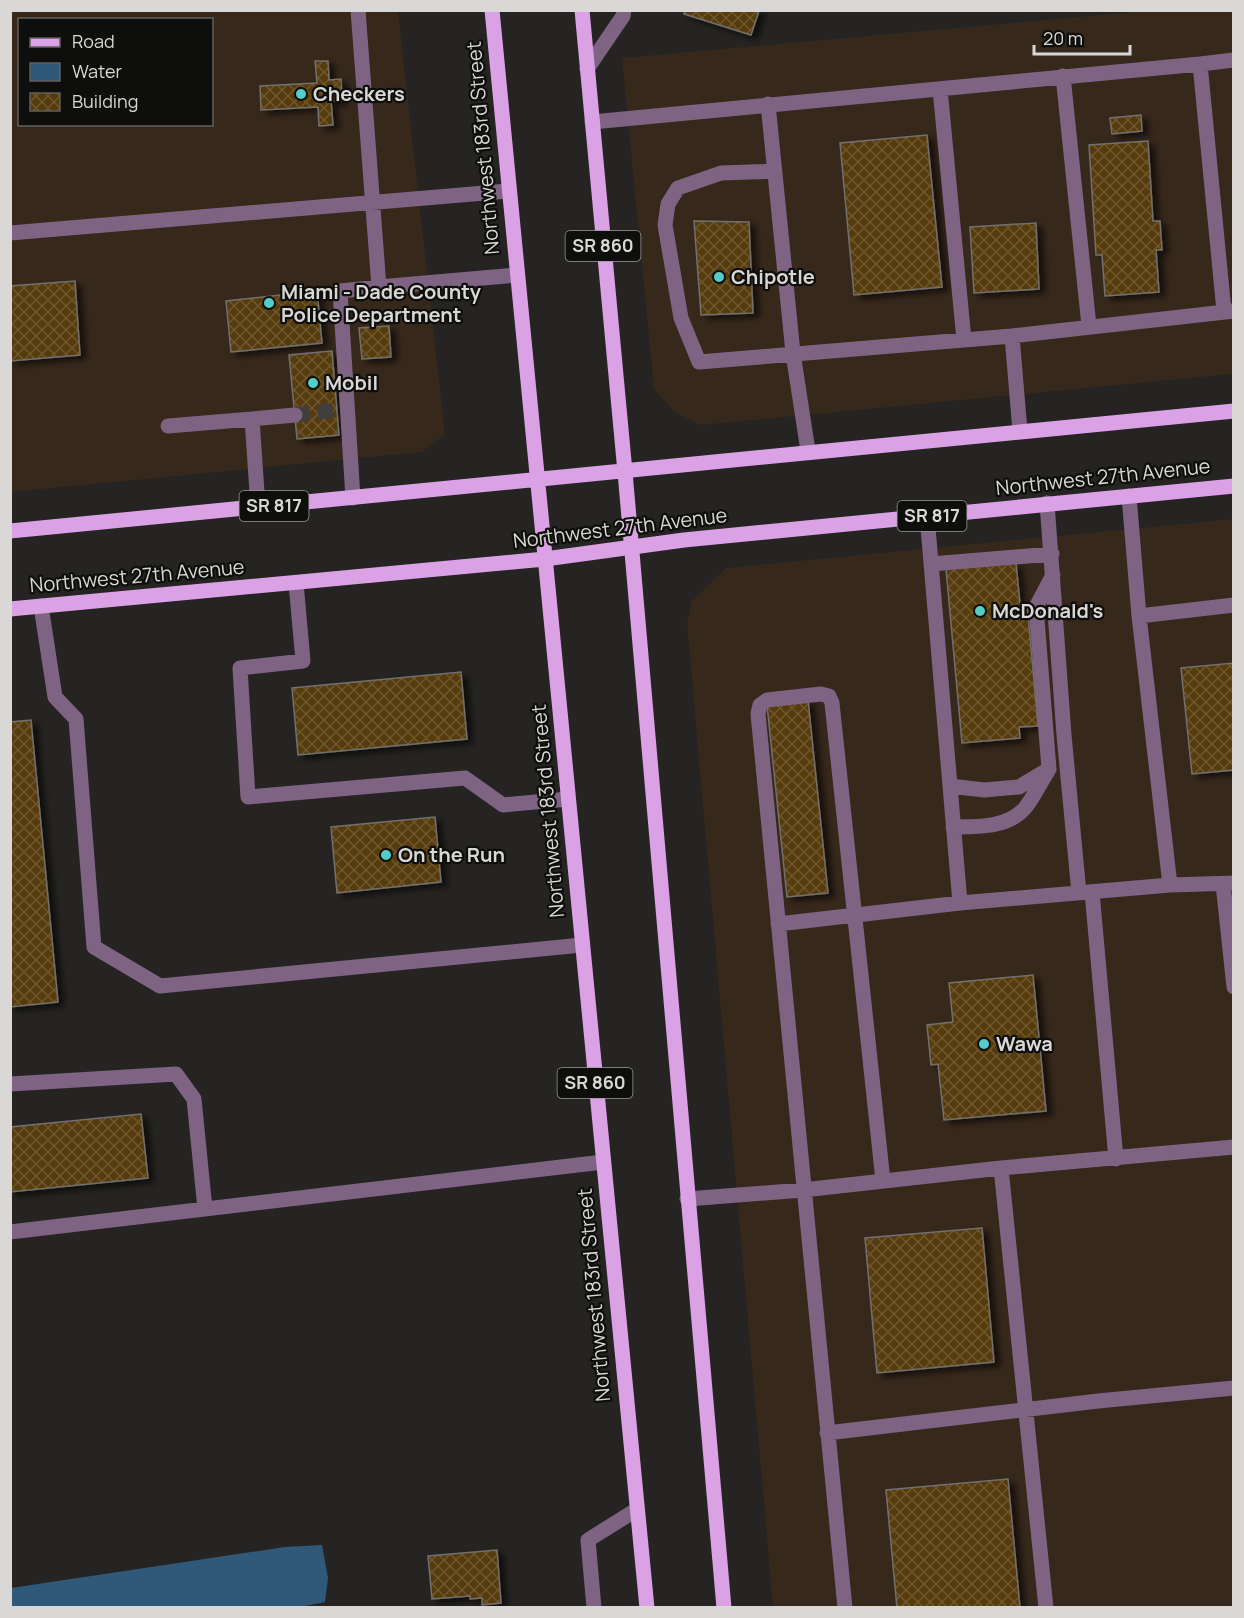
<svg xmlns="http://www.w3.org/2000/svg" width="1244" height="1618" font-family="Manrope,sans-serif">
<defs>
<pattern id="building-cross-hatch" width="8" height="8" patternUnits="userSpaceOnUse" patternTransform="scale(1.5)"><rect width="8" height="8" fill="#563b0c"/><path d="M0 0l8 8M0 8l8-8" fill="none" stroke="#6e572f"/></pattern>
<filter id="shadow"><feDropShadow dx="6" dy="4" stdDeviation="3" flood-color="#0009"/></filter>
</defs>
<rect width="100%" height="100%" fill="#252422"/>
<path fill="#37281c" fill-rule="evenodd" d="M11 11H398L445 434 422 452 11 492ZM20 20H212V124H20Z
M1145 11H1233V374L701 425 675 412 654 389 622 58Z
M1233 519V1607H773L687 622 692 601 726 568Z"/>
<path fill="#305879" d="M322 1545 328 1578 325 1602 300 1607H11V1588L285 1547Z"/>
<path fill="url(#building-cross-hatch)" stroke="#72706d" stroke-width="1.5" filter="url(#shadow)" d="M685 10H757L759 11 751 35 684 14Z
M315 61H328L329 80 341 79 342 101H331L333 125 319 126 318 107 261 110 260 86 317 83Z
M1141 115 1142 131 1112 134 1110 118Z
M927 135 942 287 854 295 840 143Z
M1148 141 1153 221H1160L1162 250H1156L1159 292 1105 296 1102 255H1096L1089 145Z
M694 221 749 222 753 313 701 315Z
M1036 223 1039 289 974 293 970 227Z
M75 281 80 355 10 361V286Z
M317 291 322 343 231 352 226 301Z
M389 326 391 357 362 359 359 328Z
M332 351 339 435 297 439 289 355Z
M1016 563 1020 604 1027 603 1038 726 1019 727 1020 738 962 743 946 569Z
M1234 663V770L1192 774 1181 668Z
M461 672 467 739 298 755 292 688Z
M808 700 828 893 787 897 767 705Z
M31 720 58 1002 10 1007V722Z
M435 817 441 882 337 893 331 827Z
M1033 975 1046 1111 944 1120 938 1064 931 1065 927 1025 953 1022 949 983Z
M141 1114 148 1178 10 1192V1127Z
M982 1228 994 1362 877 1373 865 1238Z
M1008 1479 1020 1608H897L886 1490Z
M497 1550 501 1603 482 1605V1598L470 1599V1596L432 1599 428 1556Z"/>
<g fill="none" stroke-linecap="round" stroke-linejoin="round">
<path stroke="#403f3d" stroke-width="15" stroke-dasharray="15 8" stroke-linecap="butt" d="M295 415 337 410"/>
<path stroke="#7e6383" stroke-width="15" d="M358 10 379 287 517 275
M1200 64 1234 60
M587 69 623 16 624 10
M1063 76 1089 326
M940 89 964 340
M768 104 793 353 808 451
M592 122 1200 64 1224 311
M775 171 721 173 678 188 668 204 665 225 681 318 699 362 1012 336 1234 311
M10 233 508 191
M1012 336 1020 431
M252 419 295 415
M168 426 252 419 258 507
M1129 496 1139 616 1170 885
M353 498 340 291 379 287
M1047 503 1064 735 1079 893
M927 516 960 903
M931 564 1052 554
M296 583 303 661 240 668 248 797 465 778 503 805 568 799
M41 606 55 697 76 719 94 947 160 986 582 945
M1139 616 1234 605
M950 786 984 790 1019 787 1049 769 1036 607 1053 575
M953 827C977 827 1008 828 1025 808 1034 797 1040 783 1048 771
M1223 884 1234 987
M1092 892 1116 1159
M778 924 960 903 1170 885 1234 883
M10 1084 176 1074 194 1099 205 1209
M1001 1168 1046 1608
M687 1199 803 1190 1001 1168 1234 1147
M10 1232 603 1162
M827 1433 1098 1401 1234 1388
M594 1608 588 1540 636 1510
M845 1608 758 714 760 705 767 700 821 694 829 696 832 703 883 1181"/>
<path stroke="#daa1e4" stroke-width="15" d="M492 10 647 1608
M582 10 625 472 724 1608
M10 531 1234 411
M10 609 545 559 684 540 1234 486"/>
</g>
<g fill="#54cdc8" stroke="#0e0e0c" stroke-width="2">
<circle cx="301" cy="94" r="6"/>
<circle cx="719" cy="277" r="6"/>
<circle cx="269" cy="303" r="6"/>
<circle cx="313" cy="383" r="6"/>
<circle cx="980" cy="611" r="6"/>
<circle cx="386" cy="855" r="6"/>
<circle cx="984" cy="1044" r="6"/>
</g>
<g text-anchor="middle" stroke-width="4.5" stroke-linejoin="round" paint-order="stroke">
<g fill="#0e0e0c" stroke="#9c9b99" stroke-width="1.5">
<rect x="565.5" y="231" width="75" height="30" rx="4.5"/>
<rect x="239.5" y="491" width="69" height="30" rx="4.5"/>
<rect x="897.5" y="501" width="69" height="30" rx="4.5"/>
<rect x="557.5" y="1068" width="75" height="30" rx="4.5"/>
</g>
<g font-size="18" font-weight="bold" fill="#d9d8d6">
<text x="603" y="252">SR 860</text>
<text x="274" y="512">SR 817</text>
<text x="932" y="522">SR 817</text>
<text x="595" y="1089">SR 860</text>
</g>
<g font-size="20" font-weight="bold" fill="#d9d8d6" stroke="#0e0e0c" text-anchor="start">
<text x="313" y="101">Checkers</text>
<text x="731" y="284">Chipotle</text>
<text x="281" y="299">Miami - Dade County<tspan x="281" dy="23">Police Department</tspan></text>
<text x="325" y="390">Mobil</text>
<text x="992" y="618">McDonald's</text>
<text x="398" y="862">On the Run</text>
<text x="996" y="1051">Wawa</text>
</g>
<g font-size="20" fill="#d9d8d6" stroke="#0e0e0c">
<text transform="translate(483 148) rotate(-95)" y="7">Northwest 183rd Street</text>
<text transform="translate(1103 477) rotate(-6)" y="7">Northwest 27th Avenue</text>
<text transform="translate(620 528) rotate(-7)" y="7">Northwest 27th Avenue</text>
<text transform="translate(137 576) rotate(-5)" y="7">Northwest 27th Avenue</text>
<text transform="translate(548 811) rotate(-95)" y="7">Northwest 183rd Street</text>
<text transform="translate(594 1295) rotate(-95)" y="7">Northwest 183rd Street</text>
</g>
</g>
<rect width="1244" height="1618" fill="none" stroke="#d9d8d6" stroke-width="24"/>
<rect x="18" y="18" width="195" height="108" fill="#0e0e0c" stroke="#5f5f5d" stroke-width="1.5"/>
<rect x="30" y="38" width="30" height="9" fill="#daa1e4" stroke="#5f5f5d" stroke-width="1.5"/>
<text x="72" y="48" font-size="18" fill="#d9d8d6">Road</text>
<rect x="30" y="63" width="30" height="18" fill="#305879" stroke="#5f5f5d" stroke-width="1.5"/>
<text x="72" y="78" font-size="18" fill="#d9d8d6">Water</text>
<rect x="30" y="93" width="30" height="18" fill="url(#building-cross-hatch)" stroke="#5f5f5d" stroke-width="1.5"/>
<text x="72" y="108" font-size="18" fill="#d9d8d6">Building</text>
<path d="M1034 45v9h96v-9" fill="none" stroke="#d9d8d6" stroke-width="3"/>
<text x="1043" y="45" font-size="18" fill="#d9d8d6" stroke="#0e0e0c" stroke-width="4.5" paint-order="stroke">20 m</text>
</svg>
